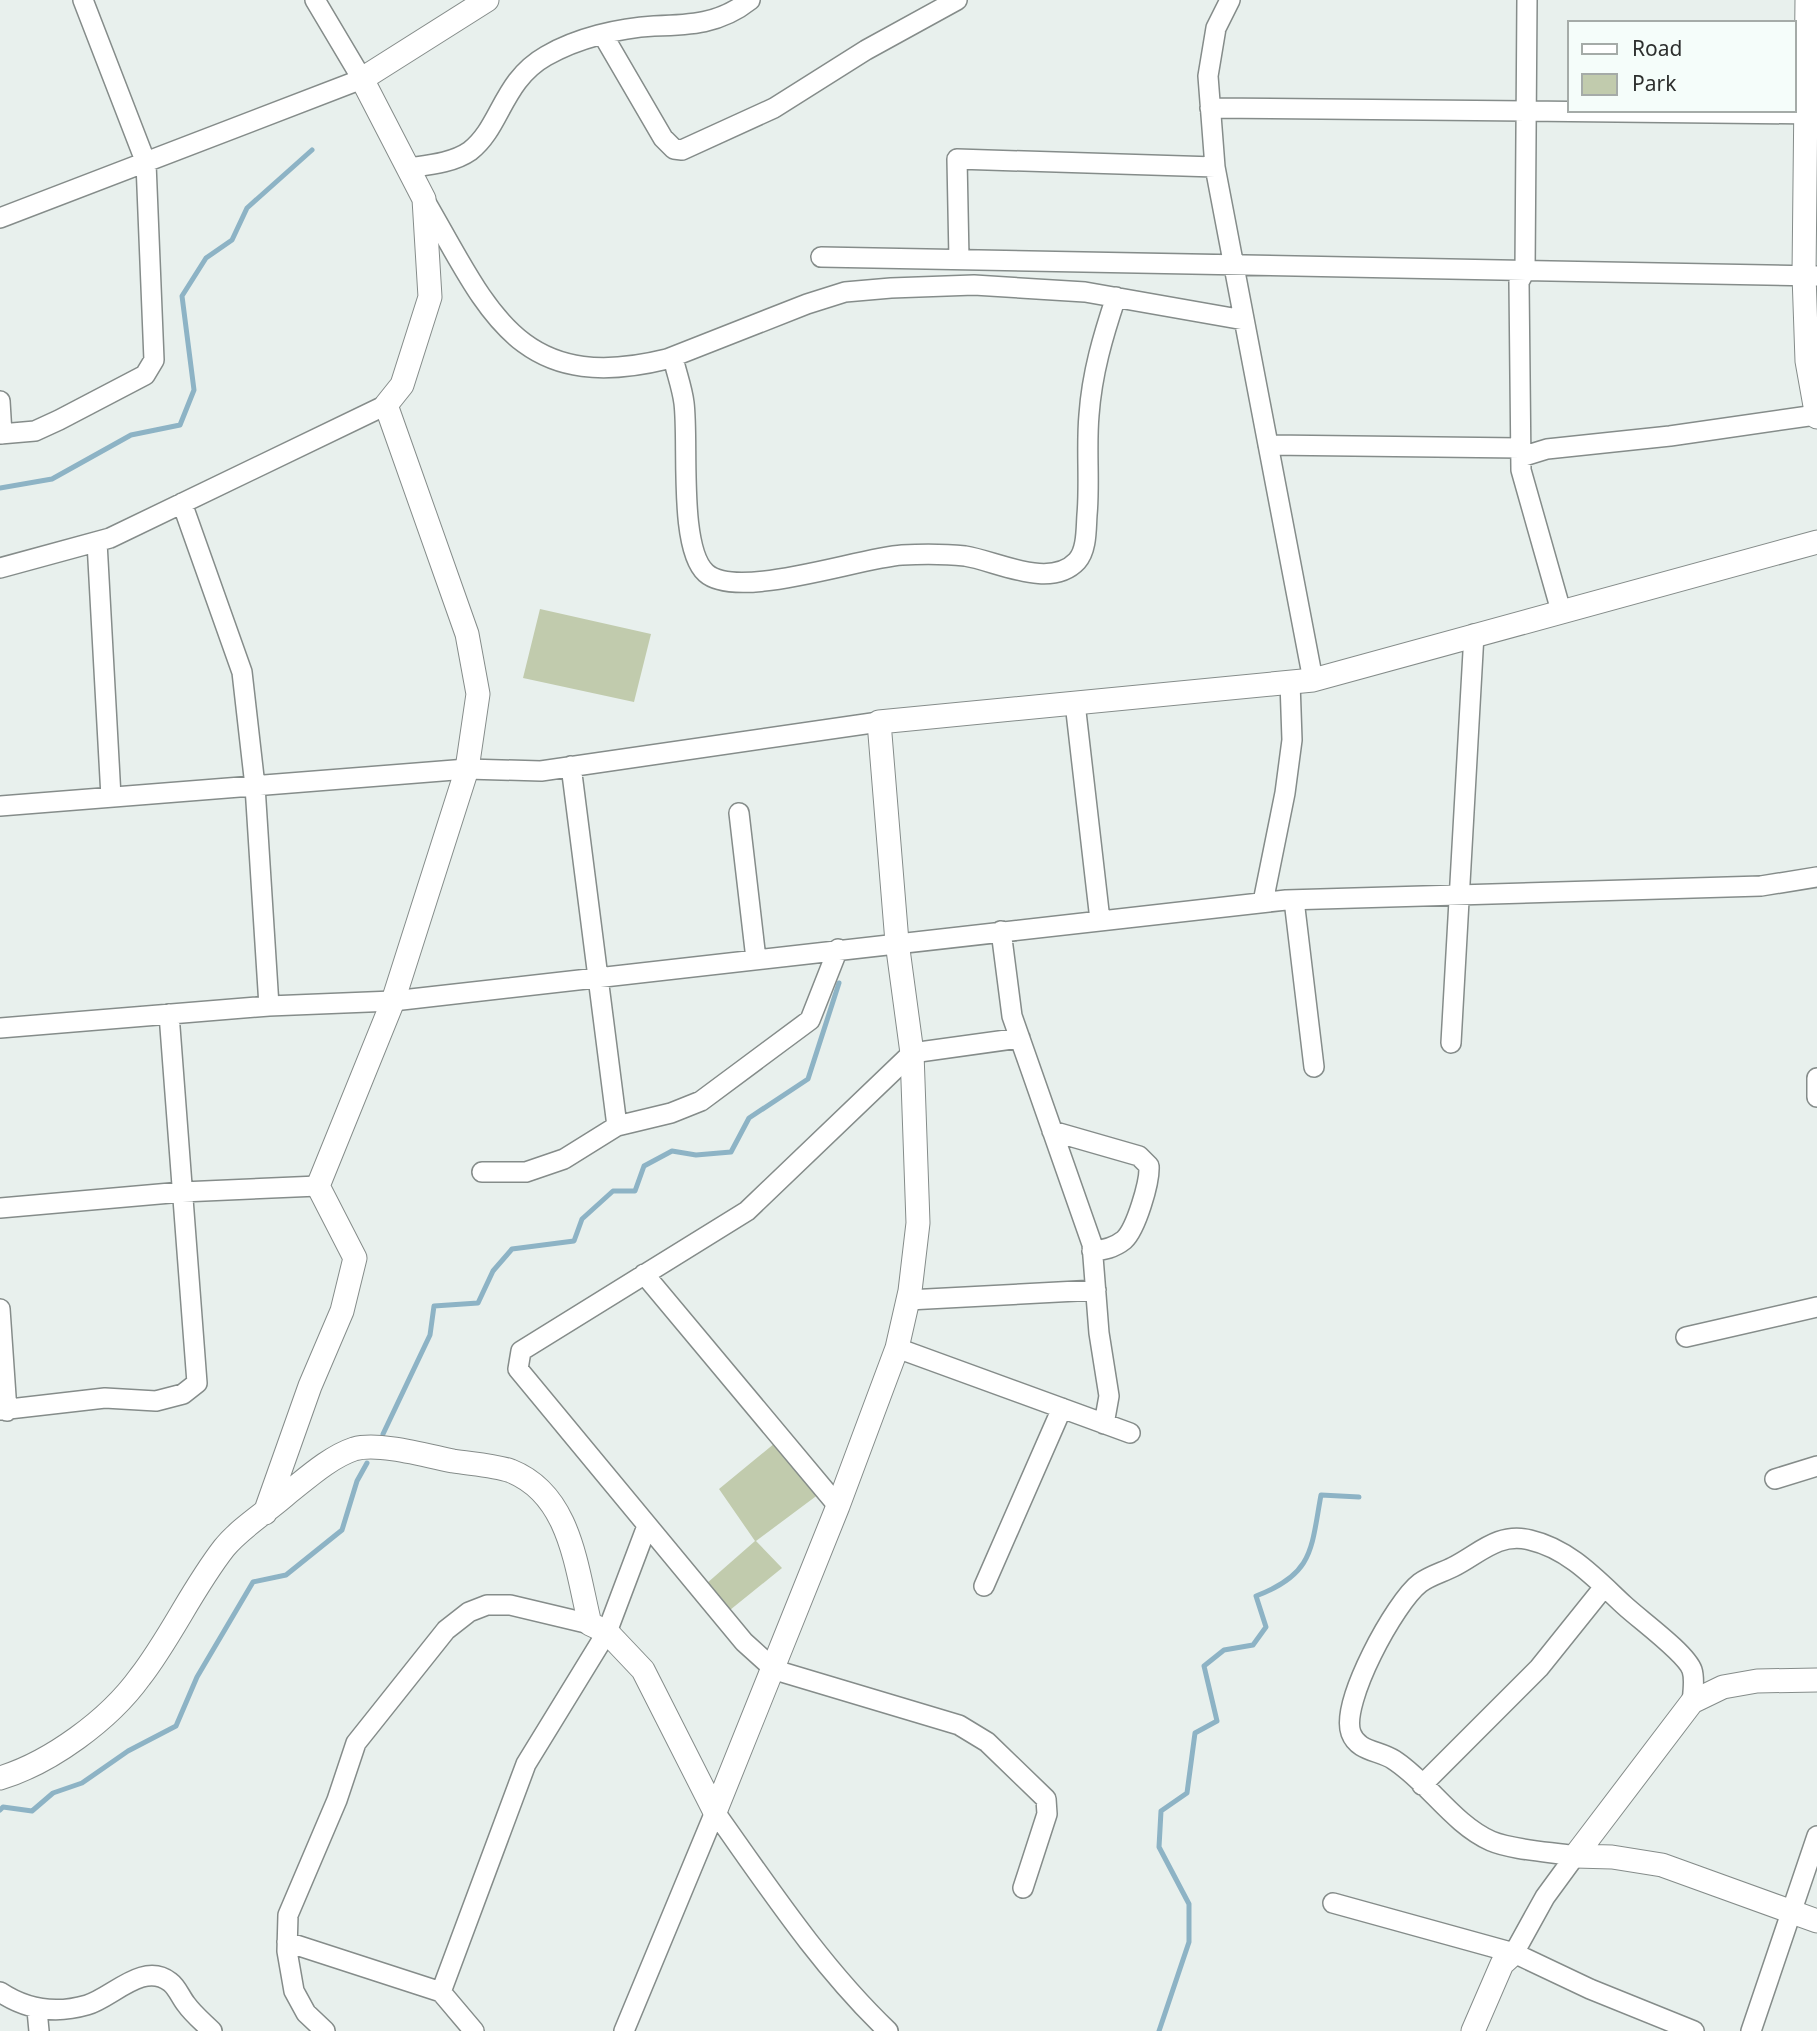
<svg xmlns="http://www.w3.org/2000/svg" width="1817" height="2031" font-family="'Noto Sans',sans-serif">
<rect width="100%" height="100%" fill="#e8f0ed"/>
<path fill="#c1cbad" d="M540 609 651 634 634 702 523 678Z
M775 1443 819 1494 756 1541 782 1568 730 1610 706 1584 755 1541 719 1489Z"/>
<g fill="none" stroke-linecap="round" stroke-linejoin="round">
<path stroke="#8db3c5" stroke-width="5" d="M0 488 52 479 131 435 180 425 194 390 182 296 206 258 232 240 247 208 312 150
M383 1434 430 1335 434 1306 478 1303 493 1271 512 1249 574 1241 582 1219 613 1191H635L644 1166 672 1151 696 1155 731 1152 749 1118 808 1079 839 983
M0 1810 3 1807 32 1811 53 1793 82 1783 128 1751 176 1726 197 1677 253 1582 286 1575 342 1530 357 1481 367 1463
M1159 2031 1189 1942V1904L1159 1847 1161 1811 1187 1793 1195 1733 1217 1721 1204 1666 1224 1650 1253 1645 1266 1627 1256 1596C1314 1574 1311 1549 1321 1495L1359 1497"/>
<g stroke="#858c8a" stroke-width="22">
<path id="minor" d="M1230 0 1216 28 1208 76 1215 167 1313 680
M1527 0 1525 271 1519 282 1521 470 1561 611
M603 35 663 138 674 149 682 150 774 108 866 50 957 0
M1210 108 1817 114
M408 168C428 165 453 163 470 151 501 127 502 81 546 56 577 38 619 28 654 26 690 25 720 24 750 0
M424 199C488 309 517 396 667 359L807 304 845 292 891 288 974 285 1085 292 1244 320
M0 218 362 79 315 0
M821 257 1817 276
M959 259 957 159 1215 167
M673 357C676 372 682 387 684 403 689 442 678 548 706 573 737 601 858 558 902 555 923 554 945 554 965 556 997 561 1050 590 1077 561 1087 550 1086 529 1087 515 1090 482 1086 448 1089 415 1092 373 1103 336 1116 297
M0 401 2 434
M0 434 35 431 59 420 145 375 154 360 146 163 83 0
M1268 445 1520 448
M1521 457 1547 449 1670 436 1816 415
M182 503 242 672 255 786 269 1006
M97 542 111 797
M0 568 110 538 386 405
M1075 703 1100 920
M571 766 617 1126
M0 806 467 769 541 771 879 722
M739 813 756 959
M1294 900 1314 1067
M1263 902 1285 793 1292 740 1290 682
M1001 931 1012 1016 1092 1244 1099 1333 1109 1396 1104 1424
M0 1028 269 1006 393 1001 1286 900 1761 886 1817 877
M1020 1038 912 1053 747 1211 521 1351 518 1369 744 1642 775 1670 959 1725 987 1742 1046 1799 1047 1814 1023 1888
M1451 1043 1474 634
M1817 1078V1097
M1052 1131 1139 1156 1149 1166C1150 1182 1136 1229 1124 1240 1114 1248 1104 1250 1092 1251
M482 1172H526L564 1159 617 1126 671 1113 701 1101 810 1020 838 949
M0 1208 182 1192 318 1186
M644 1274 838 1506
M908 1300 1096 1290
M0 1309 7 1411
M1686 1337 1817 1307
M897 1348 1130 1433
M0 1410 105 1398 156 1401 183 1394 197 1383 169 1014
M1775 1479 1817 1466
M984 1586 1062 1408
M1692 1702C1693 1693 1695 1679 1692 1670 1686 1653 1640 1620 1624 1605 1596 1579 1569 1549 1530 1540 1498 1532 1479 1554 1453 1567 1443 1572 1429 1576 1420 1583 1395 1602 1340 1703 1351 1733 1358 1752 1379 1750 1394 1760 1428 1782 1453 1824 1491 1841 1512 1850 1551 1852 1575 1856L1545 1897 1514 1953 1590 1989 1694 2031
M1422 1785 1539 1668 1604 1587
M715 1812C769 1888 821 1967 888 2031
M1333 1903 1514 1953
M287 1942 441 1992 474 2031
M0 1992C27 2010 56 2014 87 2005 112 1998 143 1961 170 1982 177 1987 181 1998 186 2004 193 2014 203 2022 212 2031
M441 1992 526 1764 607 1632 647 1526
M37 2010 39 2031
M325 2031 306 2013 294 1991 287 1951 288 1915 337 1800 356 1743 446 1630 469 1612 487 1605H510L590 1624
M624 2031 715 1812
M1751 2031 1817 1836"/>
</g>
<g stroke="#858c8a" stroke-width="25">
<path id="tertiary" d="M1807 0 1804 275 1807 361 1817 417
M265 1513 310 1386 342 1311 355 1258 318 1186 393 1001 467 769 478 694 467 634 386 405 402 385 430 297 424 199 362 79 487 0
M0 1778C50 1763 109 1720 140 1677 171 1637 192 1589 224 1548 240 1528 268 1511 288 1493 307 1478 330 1457 354 1449 379 1442 428 1456 453 1461 472 1464 494 1465 511 1471 571 1495 576 1568 590 1624L607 1632 643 1670 715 1812
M715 1812 838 1506 897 1348 910 1291 918 1223 912 1053 897 942 879 722 1313 680 1817 542
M1575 1856 1692 1702 1723 1687 1757 1681 1817 1680
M1575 1856 1612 1857 1662 1865 1817 1921
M1473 2031 1502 1964 1514 1953"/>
</g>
<use href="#minor" stroke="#fff" stroke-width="19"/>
<use href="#tertiary" stroke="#fff" stroke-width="23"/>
</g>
<rect x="1568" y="21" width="228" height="91" fill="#f5fdfa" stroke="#a5aba8" stroke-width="2"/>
<rect x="1582" y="44" width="35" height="10" fill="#ffffff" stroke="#a5aba8" stroke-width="2"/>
<text x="1632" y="56" font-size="21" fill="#2d2f2e">Road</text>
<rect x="1582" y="74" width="35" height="21" fill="#c1cbad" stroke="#a5aba8" stroke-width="2"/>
<text x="1632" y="91" font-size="21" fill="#2d2f2e">Park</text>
</svg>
